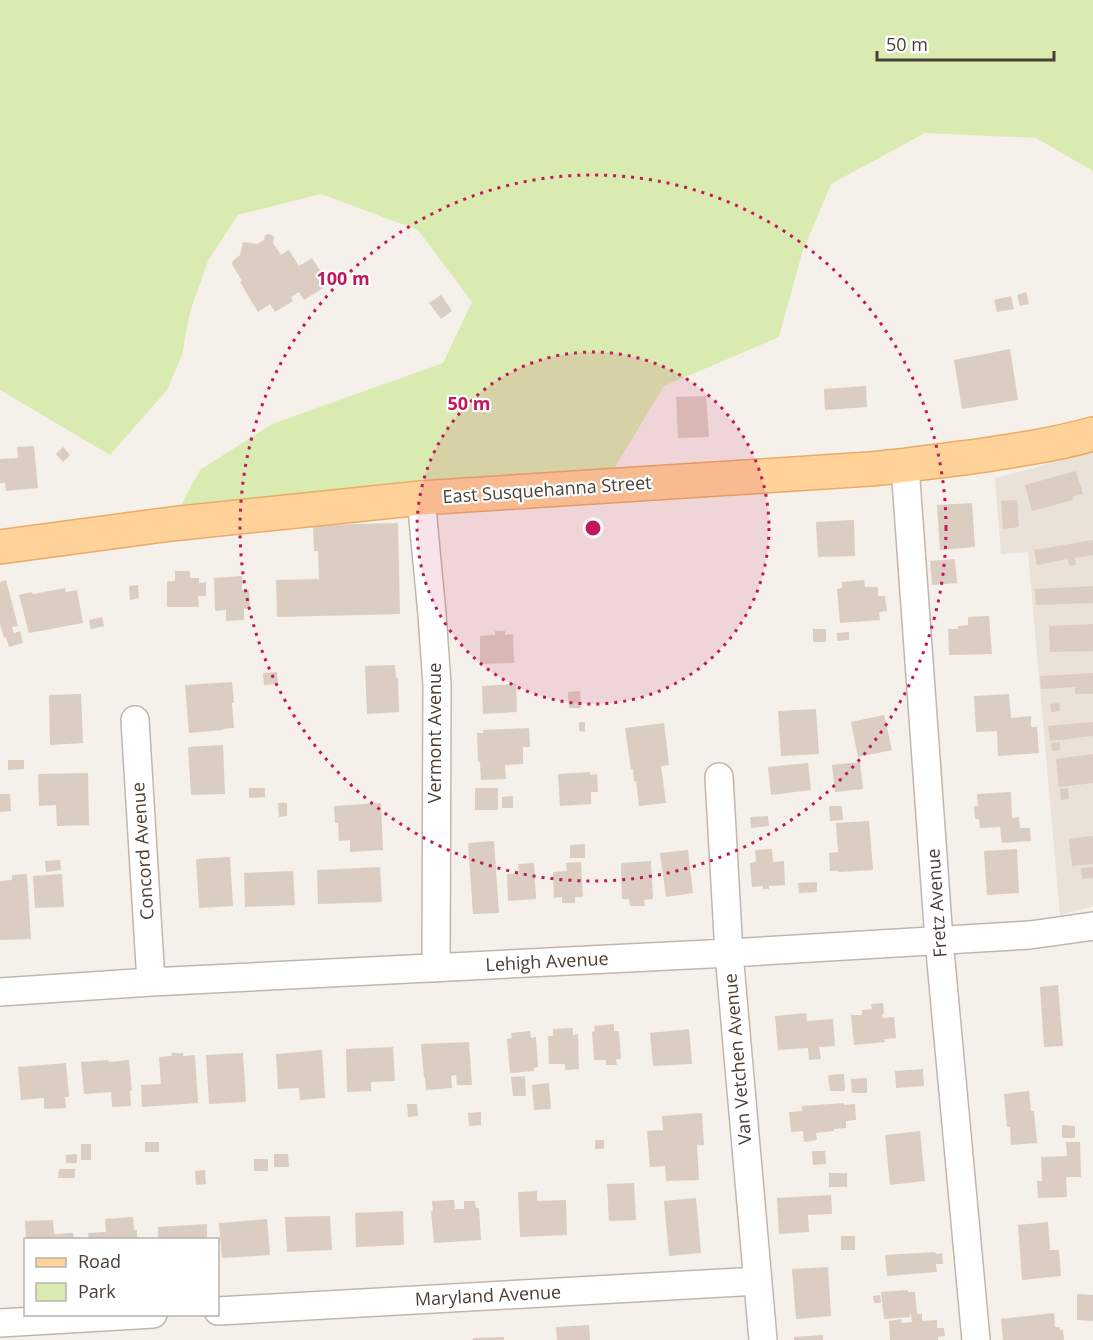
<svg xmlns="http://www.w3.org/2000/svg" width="1093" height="1340" font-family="'Open Sans',sans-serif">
<rect width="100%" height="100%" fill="#f5f0ea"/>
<path fill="#eae1d8" d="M1093 452V906L1060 915 1028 552 1001 554 995 478Z"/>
<path fill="#daebb1" d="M0 0H1093V171L1036 138 925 133 831 184 802 253 779 337 664 386 603 487 171 524 200 470 272 424 443 363 472 302 418 230 321 194 238 215 208 261 190 312 182 355 167 390 110 455 0 390Z"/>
<path fill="#dbcdc1" d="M268 234 272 235 274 238 273 243 281 255 289 250 299 266 312 258 329 284 304 300 299 292 291 297 293 301 275 312 270 304 258 312 240 282 242 281 232 264 233 261 240 255 243 242 257 244 264 240 265 236Z
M1026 292 1029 304 1020 306 1017 295Z
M441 295 452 311 441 319 429 303Z
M1011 296 1014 309 997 312 994 300Z
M1010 349 1018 400 962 409 954 360Z
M866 386 867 407 825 410 824 389Z
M706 396 709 437 678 438 676 397Z
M34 446 38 488 6 491 5 483H0V459L18 458 17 447Z
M63 447 70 455 63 462 56 454Z
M1076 471 1083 494 1072 497 1073 500 1032 511 1025 485Z
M1017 500 1019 527 1003 529 1001 501Z
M972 503 975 547 940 550 937 505Z
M854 520 855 556 818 557 816 522Z
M398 523 400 614 277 617 276 580 319 579 318 551H314L313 525Z
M1093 540V555L1075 558 1076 565 1069 566 1068 559 1037 565 1034 550Z
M955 559 957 583 932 585 930 561Z
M175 571H190V578H199V583L206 582V596H198L199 607H167V581H175Z
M242 576V590H249L250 609H244V620L226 621V610L215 611 214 578Z
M6 580 18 626 12 627 14 633 20 631 23 643 9 647 6 637 4 638 0 624V582Z
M864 580 865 587H878V596H885L887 611 879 612 880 620 840 623 837 589 842 588V582Z
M138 585 139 598 130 600 129 586Z
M1093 586V603L1036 605 1035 589Z
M65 588 66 592 77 590 83 623 29 633 19 595 32 592 33 594Z
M989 616 992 654 949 655 948 629H958V626L968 625V617Z
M102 617 104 626 91 629 89 620Z
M1093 624V651L1050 652 1049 626Z
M813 629H826V642H813Z
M495 631H505V635L513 634 514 663 480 664V636L495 635Z
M849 632V640L837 641V633Z
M395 665 396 678H398L399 712 367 714 365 666Z
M277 672 278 684 264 685 263 673Z
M1093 673V694H1075V687L1041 689 1040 676Z
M232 682 234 703H232L234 728 222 729 223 730 189 733 185 685Z
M516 684 517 712 483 714 482 686Z
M580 691 581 708H569L568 692Z
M81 694 83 743 50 745 49 695Z
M1009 694 1011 718 1031 716V727H1037L1039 753 998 756 997 731 976 732 974 696Z
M1059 703 1060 711 1051 712 1050 704Z
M816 709 819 754 781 756 778 711Z
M884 715 892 750 858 757 851 722Z
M579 722H585V732L579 731Z
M1093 722V736L1050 741 1048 726Z
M664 723 669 765 661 766 666 803 639 806 636 781H634L633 769H631L625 728Z
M529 728 530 747H523V764L505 765 506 779 481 780 480 762H478L477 733H483V730Z
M1060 742V750L1052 751 1051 743Z
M223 745 225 794 191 795 188 747Z
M1093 754V783L1059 787 1056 759Z
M8 760H24V769L8 770Z
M860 762 863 789 835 792 832 765Z
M808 763 811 790 771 795 768 767Z
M590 772V775L597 774 598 792H591V804L560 806 558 774Z
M88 773 89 825 57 826 56 805 39 806 38 774Z
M249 788H265V797L249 798Z
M475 788H498V810H475Z
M1068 788 1069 799 1061 800 1060 789Z
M1011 792 1012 818 1019 817 1020 828H1030L1031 841 1002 843 1000 827 980 828 979 819H975L974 806H978L977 794Z
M0 794H10L11 811 0 812Z
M513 796V808H502V797Z
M278 803H287V816L279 817Z
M381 803 383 850 350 852V840L339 841 338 823H335L334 806Z
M829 806H842L843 820 830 821Z
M768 816 769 826 751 828 750 817Z
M869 821 873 870 839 872V871H830L829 853 838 852 836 823Z
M1093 836V864L1072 866 1069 839Z
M494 841 499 913 473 914 468 843Z
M585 844V858H570V845Z
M772 849 773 862 784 861 785 885 769 886V889H763V886L752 887 750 863 756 862 755 850Z
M1017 849 1019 893 987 895 984 851Z
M688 850 693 893 666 897 660 853Z
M230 857 233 906 199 908 196 859Z
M60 860 61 870 46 872 45 861Z
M651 861 653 899 644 900 645 906H630L629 899H622L621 863Z
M581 862 583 897H575V903H562V897L554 898 553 872 567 871 566 863Z
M534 863 536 899 508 901 507 874 519 873 518 864Z
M380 867 382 902 318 904 317 870Z
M1093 867V878L1082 879 1081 868Z
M293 871 295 905 245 907 244 873Z
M27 874 31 939 0 940V881L12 880V875Z
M62 874 64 907 35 908 33 876Z
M817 882V892L799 893 798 883Z
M1058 985 1063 1046 1044 1047 1040 987Z
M883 1003 884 1014H882L883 1018 894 1017 896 1038 884 1039 885 1042 854 1045 851 1015H862V1010L872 1009 871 1004Z
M806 1013 807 1021 833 1019 835 1046 819 1047 821 1059 809 1060 808 1048 778 1050 775 1016Z
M614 1024V1031H619L621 1059H616L617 1065H606V1060H594L592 1032 595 1031 594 1026Z
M573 1028V1035L578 1034 579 1069 565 1070V1064H549L548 1036H553V1029Z
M689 1029 692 1064 653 1066 650 1033Z
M530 1031 531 1038 536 1037 538 1067 534 1068V1071L510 1073 507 1039 512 1038 511 1033Z
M469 1042 472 1085H457L456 1075 451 1076 452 1088 426 1090 425 1077H424L421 1044Z
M393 1047 395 1081 371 1082V1091L347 1092 346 1049Z
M322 1050 325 1098 300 1100 299 1088 278 1089 276 1054Z
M171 1053H183V1056L195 1055 198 1103 142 1107 141 1085 161 1084 159 1057 172 1056Z
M243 1053 246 1102 209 1104 206 1055Z
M108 1060 109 1062 129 1060 132 1091H130L131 1106 112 1107 111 1092 84 1094 81 1062Z
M66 1063 69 1097H65L66 1108 44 1109V1098L21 1100 18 1067Z
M923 1069 924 1086 896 1088 895 1071Z
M844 1074 845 1091H830L828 1075Z
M525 1076 526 1096H513L511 1077Z
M867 1078V1093H852L851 1079Z
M549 1083 551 1109 534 1110 532 1085Z
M1029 1091 1031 1111H1034L1037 1143 1011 1145 1010 1127H1007L1004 1094Z
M844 1103V1105L855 1104 856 1120 846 1121V1128L834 1129V1131L816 1133 817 1140 804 1142 803 1131 791 1132 789 1112 802 1111V1106Z
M407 1104H417L418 1116 408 1117Z
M481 1112V1125L469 1126 468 1113Z
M702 1113 704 1145H697L699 1180 666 1181 665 1166 650 1167 647 1131 663 1130 662 1116Z
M1062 1125 1075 1126V1138H1062Z
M920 1131 925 1181 890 1185 885 1135Z
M595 1140H604V1149H595Z
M145 1142H159V1152H145Z
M1066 1142H1080L1081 1177H1066L1067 1197 1038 1198 1037 1181H1042L1041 1157 1067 1156Z
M81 1144H91V1160H81Z
M812 1151H825L826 1164 813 1165Z
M77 1154V1163H66V1155Z
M274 1154H288L289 1167H274Z
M254 1159H268V1171H254Z
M59 1169H75V1178H58Z
M205 1170 206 1184 196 1185 195 1171Z
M829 1173H847V1187H829Z
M634 1183 636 1220 609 1221 607 1184Z
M537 1191V1201L566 1200 567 1235 520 1237 518 1192Z
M831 1195 832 1214 808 1215 809 1232 779 1234 777 1198Z
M696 1198 701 1253 669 1256 664 1201Z
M454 1200 455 1209H464V1201H475L476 1208H479L481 1240 434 1243 431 1211H433L432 1201Z
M403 1211 404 1245 356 1247 355 1213Z
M330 1216 332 1250 287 1252 285 1217Z
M133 1217 134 1230H137V1240H89L88 1233 106 1232 105 1219Z
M267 1219 270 1255 222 1258 219 1223Z
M53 1220 54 1234 73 1233 74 1240H26L25 1221Z
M1048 1222 1050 1250H1059L1061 1276 1022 1280 1018 1225Z
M207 1224V1240H158V1227Z
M841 1236H855V1250H841Z
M935 1252 936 1254 942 1253 943 1264H936L937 1272 887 1276 885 1255Z
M828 1267 831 1316 796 1319 792 1269Z
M908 1290V1292H915L917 1314H922V1321L937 1320V1328H944L945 1336 938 1337V1340H890L889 1321 901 1319 902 1323 912 1322 911 1314H910V1317L884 1319 881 1292Z
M1077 1294 1093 1295V1321L1077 1320Z
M880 1295 881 1303H874L873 1296Z
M1054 1313 1055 1327H1060V1330H1063L1064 1340H1003L1001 1319Z
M589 1325 590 1340H557L556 1327Z
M823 1335V1340H794V1337Z
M504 1337V1340H473V1338Z"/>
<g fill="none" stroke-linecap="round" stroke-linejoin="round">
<g stroke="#c2b6ac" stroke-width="30">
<path id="minor" d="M905 466 939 940 976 1340
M421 498 432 614 437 685 436 968
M135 720 151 982
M719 777 729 953 763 1340
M0 992 151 982 729 953 1030 935 1093 926
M218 1311 758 1281
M0 1323 153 1314"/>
</g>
<g stroke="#e9ac64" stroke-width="36">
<path id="major" d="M0 547 171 524 421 498 870 469C904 466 937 461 971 457 1012 451 1053 445 1093 434"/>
</g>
<use href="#minor" stroke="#fff" stroke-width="27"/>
<use href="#major" stroke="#ffd299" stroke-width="33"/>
</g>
<circle cx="593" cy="528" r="176" fill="#c2185b" fill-opacity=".12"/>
<g fill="none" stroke="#c2185b" stroke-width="3" stroke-dasharray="3 6">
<circle cx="593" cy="528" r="176"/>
<circle cx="593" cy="528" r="353"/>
</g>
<g text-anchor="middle" stroke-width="4.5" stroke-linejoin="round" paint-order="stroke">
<g font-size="18" fill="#4a4037" stroke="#fff">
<text transform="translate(547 490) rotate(-4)" y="6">East Susquehanna Street</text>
<text transform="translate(435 733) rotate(-90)" y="6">Vermont Avenue</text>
<text transform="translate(143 851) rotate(-94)" y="6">Concord Avenue</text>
<text transform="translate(937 903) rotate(-94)" y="6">Fretz Avenue</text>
<text transform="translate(547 962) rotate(-3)" y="6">Lehigh Avenue</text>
<text transform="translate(738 1059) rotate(-95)" y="6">Van Vetchen Avenue</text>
<text transform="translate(488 1296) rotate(-3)" y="6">Maryland Avenue</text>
</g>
</g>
<circle cx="593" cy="528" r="9" fill="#c2185b" stroke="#fff" stroke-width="3"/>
<g font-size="18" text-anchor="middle" font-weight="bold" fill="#c2185b" stroke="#fff" stroke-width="4.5" stroke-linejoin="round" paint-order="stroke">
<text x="343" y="285">100 m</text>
<text x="469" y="410">50 m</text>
</g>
<rect x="24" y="1238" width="195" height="78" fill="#ffffff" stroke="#b7b3af" stroke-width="1.5"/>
<rect x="36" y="1258" width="30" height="9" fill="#ffd299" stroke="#b7b3af" stroke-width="1.5"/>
<text x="78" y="1268" font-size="18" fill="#4a4037">Road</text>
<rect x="36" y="1283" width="30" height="18" fill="#daebb1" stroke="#b7b3af" stroke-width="1.5"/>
<text x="78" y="1298" font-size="18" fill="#4a4037">Park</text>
<path d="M877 51v9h177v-9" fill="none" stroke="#4a4037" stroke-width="3"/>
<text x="886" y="51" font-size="18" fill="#4a4037" stroke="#ffffff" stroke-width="4.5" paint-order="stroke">50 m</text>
</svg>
